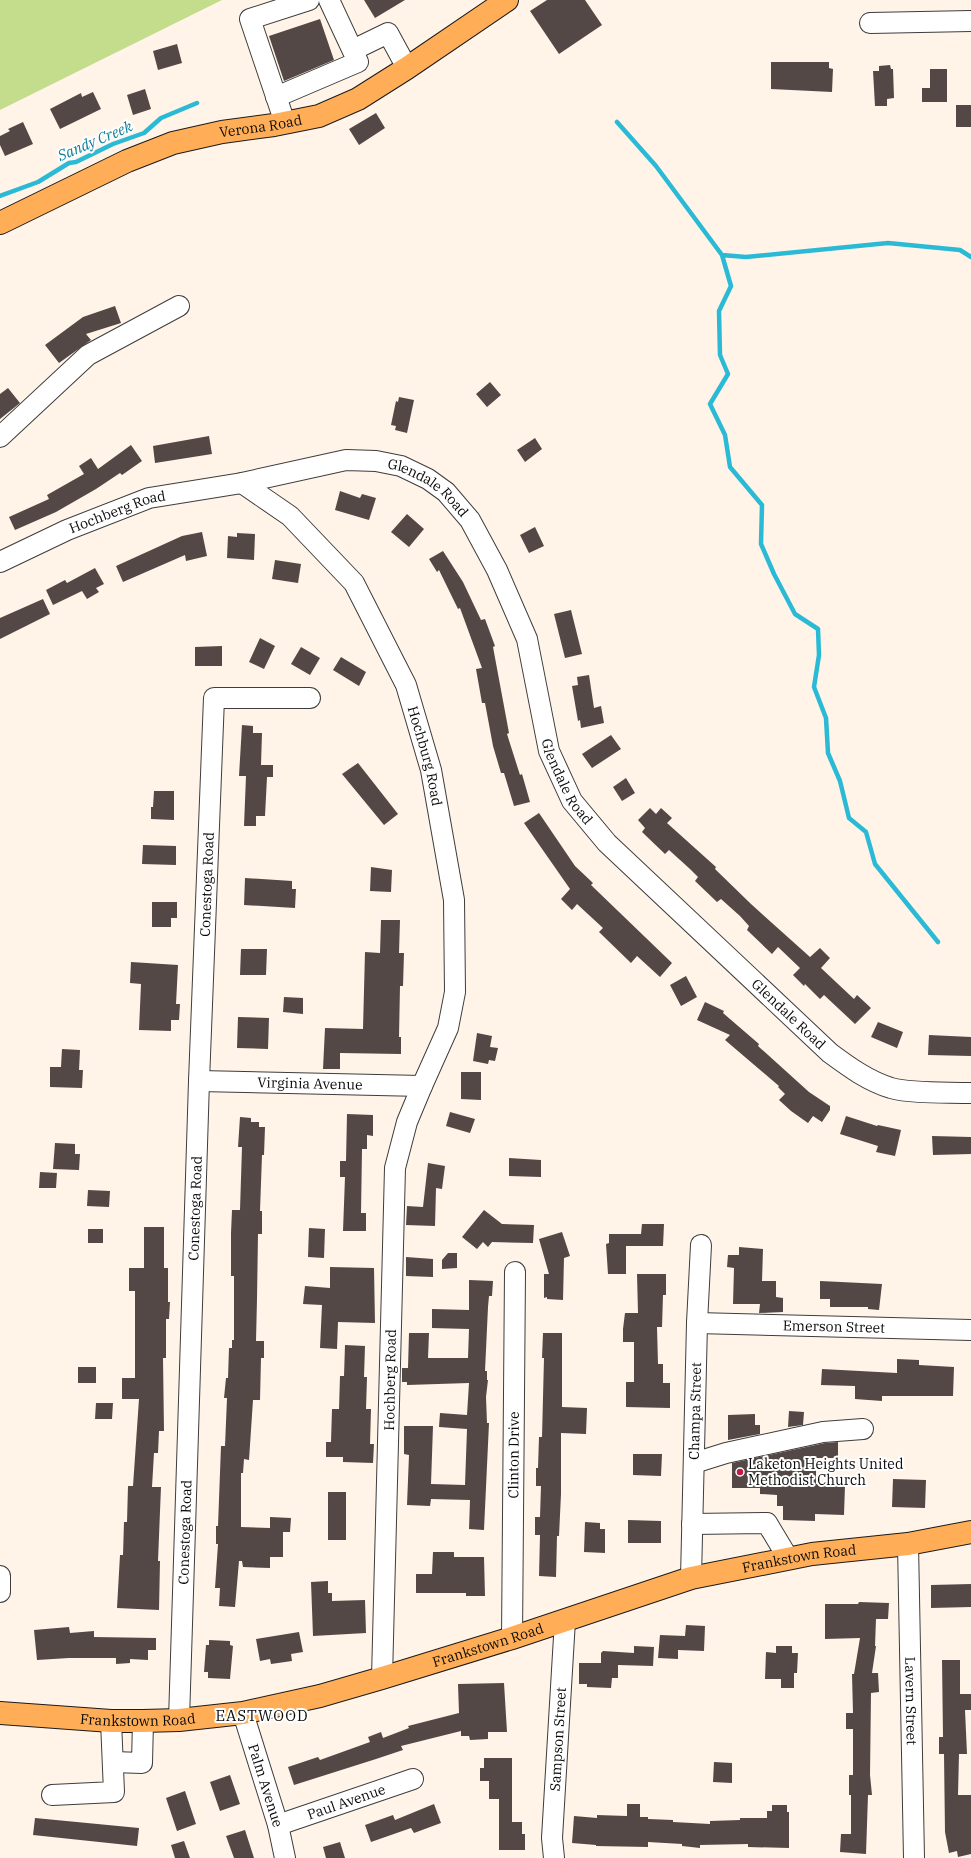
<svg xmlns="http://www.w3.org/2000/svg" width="971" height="1858" font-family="'IBM Plex Serif',serif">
<rect width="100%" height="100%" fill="#fff4e7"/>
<path fill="#c4dd8d" d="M0 0H222L0 110Z"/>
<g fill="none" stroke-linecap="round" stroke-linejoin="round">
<path stroke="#2abad6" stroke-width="4.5" d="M617 122 656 166 722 255 746 257 888 243 960 250 971 257
M0 196 38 182 69 163 76 162 113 144 144 133 161 118 197 103
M722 255 731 286 719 311 720 355 728 374 710 404 725 435 730 467 762 505 761 544 774 574 795 614 818 629 819 655 814 687 826 718 828 753 840 781 849 818 866 832 875 864 938 942"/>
</g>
<path fill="#534846" d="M364 0H405L375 18Z
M547 0H585L602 25 559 54 530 11Z
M320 19 334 60 284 81 269 36Z
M177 44 182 63 158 70 153 51Z
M771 62H829V68L833 69 832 92 771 89Z
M890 65 891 69H893L894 98 887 99V106H875L873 71H879V66Z
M930 69H947V102H922V88H930Z
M145 89 151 109 133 115 127 95Z
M93 92 101 109 60 129 50 109 81 93 82 97Z
M956 105H971V127H956Z
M376 113 385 128 359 145 349 129Z
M23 122 33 144 5 156 0 145V136L10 131 8 129Z
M115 306 121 323 86 334 91 340 59 363 45 345 83 317Z
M490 382 501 395 487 407 476 394Z
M8 388 20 403 0 419V394Z
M399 397 414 400 407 433 395 430 396 426 391 425 396 401 398 402Z
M209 436 212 454 155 463 153 446Z
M535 438 542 449 525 462 517 450Z
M131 445 142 461 122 475 120 473 96 489 56 512 15 530 9 517 49 499 47 495 84 474 79 466 91 458 98 469Z
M340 491 360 498 362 494 376 498 369 520 335 510Z
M407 514 424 529 409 547 391 532Z
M535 527 544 546 529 553 520 535Z
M202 532 207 556 186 561 185 555 123 582 116 566 182 536Z
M237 533 255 534 254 560 227 558 228 536 237 537Z
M443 551 463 582 481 620 485 619 495 646 493 647 509 733 507 734 520 775 522 774 530 802 514 806 504 773H501L493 746 485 703H482L476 669 482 668 460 608 458 609 439 570 437 572 429 559Z
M275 560 301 564 298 583 272 579Z
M95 568 104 584 96 588 99 592 87 599 82 591 53 605 46 590 65 580 67 583Z
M43 599 50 614 0 639V618Z
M571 610 582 654 565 658 554 614Z
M260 638 275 646 264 669 249 662Z
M222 646V666H195V647Z
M301 647 320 658 310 675 291 664Z
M341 657 366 672 359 686 333 670Z
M589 675 594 708 601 706 604 723 581 728 580 720 578 721 572 686 578 685 577 677Z
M242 725 253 726V733H262L261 765H273V777H267L265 816H256V826H244L246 776H239Z
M611 735 621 749 592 768 582 754Z
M358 763 398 814 384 825 342 774Z
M626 778 635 793 622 801 613 787Z
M154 791H174V820L151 819V807H153Z
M650 808 656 814 661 808 672 818 667 823 716 867 715 869 751 904 810 957 820 948 830 958 821 968 854 999 857 995 871 1008 855 1024 824 995 820 999 805 984 804 986 793 975 800 968 778 947 772 954 747 930 749 926 740 916 721 899 717 902 695 881 698 877 690 869 669 850 665 854 642 832 645 828 638 820Z
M539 813 575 866 593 883 591 885 672 963 660 977 637 956 631 963 599 932 603 928 577 904 572 910 561 899 570 889 524 823Z
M143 845 176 846V865L142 864Z
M371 867 392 870 391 892 370 891Z
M245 878 292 881V889H296L295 908 244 905Z
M152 902H177V918H171V927H152Z
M381 920H400L399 953H404L403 986H400L399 1037H401V1054L340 1053V1069H323L325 1028 363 1029 365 952 380 953Z
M241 949H267L266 975H240Z
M131 962 178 965 176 1004H180L179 1020H171V1031L139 1030 141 984 130 983Z
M686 976 697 997 681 1006 670 985Z
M284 997 303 998V1014L283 1012Z
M705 1002 724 1011 723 1013 759 1044 758 1046 809 1092 830 1106V1110L822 1122 813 1116 808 1123 791 1111 779 1100 785 1094 778 1087 779 1086 725 1040 730 1035 697 1020Z
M238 1017 269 1018 268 1049 237 1048Z
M878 1022 903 1032 897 1048 871 1037Z
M477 1033 492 1036 490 1047 498 1048 495 1061 489 1060 488 1064 473 1061Z
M929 1035 971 1037V1056L928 1055Z
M62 1049 80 1050 79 1070H83L82 1088 50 1087V1067H61Z
M461 1072H481V1100L461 1099Z
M450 1112 475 1119 470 1133 446 1126Z
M347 1114 373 1115V1136L367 1135V1149H362L361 1213H366V1231H343L345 1177H340V1161H346Z
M846 1116 877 1126 878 1125 901 1130 895 1156 876 1152 878 1146 840 1134Z
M240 1117 251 1118V1122H259V1127H265L264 1155H262L260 1211H262V1234H258L257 1299 256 1341H264V1358H261L260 1400H253L249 1460 244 1459 243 1473H241V1527L270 1528V1517L291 1518 290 1532H283V1557H270V1568L243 1567 242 1561H239L235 1607 219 1606 220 1588H215L218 1544H216V1526H218L221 1446H225L227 1398H224L226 1378H228L229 1348H232V1340H234V1276H231V1233L232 1210H240L242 1147H238Z
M932 1136 971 1137V1154L933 1155Z
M55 1143 75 1144V1154H80L79 1170 53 1169Z
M509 1158 541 1160V1177L509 1176Z
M428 1163 445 1166 442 1189 436 1188 435 1226 406 1225 407 1206 423 1207Z
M40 1172 57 1173 56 1188H39Z
M88 1190 110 1191 109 1207 87 1206Z
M484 1210 502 1224 534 1225 533 1243 492 1242 488 1247 483 1242 477 1249 462 1237Z
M642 1224H664L663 1246H626V1274H608L606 1244 609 1243V1234H641Z
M144 1227H164V1268H168V1302H170L169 1319H166V1358H163L164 1431H159L158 1453H154L152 1487H161L158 1561H160L159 1610 117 1608 120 1555H123L124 1522H127L128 1486H133L139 1399H122V1378H135V1291H129V1268H144Z
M309 1228 325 1229 324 1258 308 1257Z
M88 1229H103V1243H88Z
M562 1232 570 1256 564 1258 563 1300 547 1299V1297L544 1298V1274H549L539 1239Z
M739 1247 763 1249 762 1281H776V1297L783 1298V1312L759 1313 760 1304H733L734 1268 727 1267 728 1255H739Z
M448 1253H457V1268L442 1269V1260Z
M406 1257 433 1259V1277L406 1276Z
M330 1267 374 1268 375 1323 338 1322 337 1349 320 1348 322 1305 303 1304 305 1286 330 1288Z
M637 1274H666V1295H663L662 1327H657L658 1364H663V1383H670V1408L626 1407V1382H634V1342H623V1329L625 1313H638Z
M469 1280 493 1281 492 1296H489L488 1307 485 1371H487V1380H488L486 1397 487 1423H489L484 1530 469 1529 470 1500 431 1499 430 1506 407 1505 409 1455 404 1454V1426H433L431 1484 465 1485 467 1429 439 1427 440 1413 467 1415 469 1383 407 1385V1382H402V1368H408L409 1333H429L428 1358H468L469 1329 432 1328V1309L469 1310Z
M820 1281 882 1284 879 1310 868 1309V1307H830V1299H820Z
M543 1333H562V1407L587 1408 586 1434 561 1433V1494L559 1536H557L556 1577 539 1576 540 1535H535V1517H540L541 1486H536V1468H538L539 1437H542L544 1358H542Z
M345 1345 365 1346 364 1377H367L366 1409H371L370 1444H374L373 1463 343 1462V1457H326V1442H331L332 1409H339L340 1376H344Z
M897 1359 919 1360V1365L954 1367 953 1396H882V1401L855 1399V1386L821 1385 822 1369 897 1373Z
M78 1367H96V1383H78Z
M96 1403H113L112 1419H95Z
M789 1411 804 1412 803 1425 788 1427Z
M755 1414V1425H760V1434L728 1440V1415Z
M838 1442V1458H816V1484L845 1485 844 1515 815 1514V1521L783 1520V1506H777V1495L760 1494V1488H732V1463L825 1443Z
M633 1454H662L661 1476 633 1475Z
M893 1479 926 1480 925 1508 892 1507Z
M328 1492H346V1540H328Z
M628 1520 661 1521V1543H628Z
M585 1522 600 1523V1529H605V1553L584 1552Z
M433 1552H454V1557H484L485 1596H466V1593H416V1574H432Z
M328 1581V1593H332V1601L365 1600 366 1633 313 1636 311 1582Z
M971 1584V1607L931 1608V1585Z
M859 1602 889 1603 888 1619H876L875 1646H876L872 1673H878L879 1692 871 1693 870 1775 872 1795H868L866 1854 840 1852 841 1834H851V1795H849V1775H853V1729H846V1713H853L852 1674H854L860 1638 825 1639V1604H858Z
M686 1625 705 1626 704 1651 678 1650V1659L658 1658 660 1635 685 1636Z
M69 1627 70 1633 94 1631V1637L156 1638V1650H148V1660L130 1659V1663L116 1664V1658H69L37 1660 34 1630Z
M299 1632 303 1652 291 1654 292 1661 271 1664 270 1659 260 1661 256 1639Z
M209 1640 230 1641V1645L233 1646 230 1679 208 1678V1672H204L206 1645H209Z
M634 1646 654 1647 653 1666 618 1665V1678H612L611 1688 587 1687V1684H579V1663H601V1653L603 1651 634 1653Z
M776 1646H792V1653H798L797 1673H794V1688H781V1679H765L766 1652 776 1653Z
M942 1660H960V1694H971V1710H965L967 1754H959L958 1795H971V1854L958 1857 957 1851 949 1853 945 1832 944 1754H939V1737H943Z
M504 1683 507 1732H488V1739L470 1740 469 1736H461V1731L401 1746 403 1750 376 1759 294 1785 288 1767 318 1757 320 1760 370 1742 368 1737 381 1732 383 1738 409 1728 408 1726 459 1713 458 1684Z
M484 1758H512V1822H522V1834H525V1850H499V1799H489V1781H480V1768H484Z
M714 1762 732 1763V1783L713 1782Z
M230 1775 240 1804 220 1811 210 1782Z
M185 1791 196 1824 177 1831 166 1798Z
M434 1804 441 1823 414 1833 411 1828 371 1842 365 1825 393 1815 395 1820Z
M627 1804H640V1817H648V1819L673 1820V1822L710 1824V1821L740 1820V1818H767V1811H772V1805H787V1812H789V1848L748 1847V1844L700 1845V1848L682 1846V1844L648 1842V1847L596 1846V1845L572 1843 574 1816 597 1818V1815L627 1816Z
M35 1818 139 1828 137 1846 33 1835Z
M245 1830 254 1858H234L226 1836Z
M184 1841 190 1858H175L171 1845Z
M340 1842 345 1858H326L323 1847Z"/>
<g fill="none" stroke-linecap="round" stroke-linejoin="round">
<g stroke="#3d3d3d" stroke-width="22">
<g id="minor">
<path d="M870 23 971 21"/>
<path d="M353 50 388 33 407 68"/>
<path d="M276 97 358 62 329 0"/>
<path d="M285 123 250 19 309 0"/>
<path d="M0 437 88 355 179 306"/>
<path id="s1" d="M242 483 290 516 354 583 406 685 431 770 454 900 455 992 448 1028 422 1086 407 1122 395 1168 382 1678"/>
<path id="s2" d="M0 562 67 530 149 498 242 483 346 460 376 461 401 466 428 479 446 492 470 520 497 570 527 639 549 751 572 801 607 843 830 1053C849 1067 868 1081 891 1088 913 1094 948 1092 971 1093"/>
<path id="s3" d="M199 1081 422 1086"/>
<path id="s4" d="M697 1323 971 1330"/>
<path d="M694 1463 726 1453 823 1432 863 1429"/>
<path d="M692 1524 767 1523 788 1558"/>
<path id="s5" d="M908 1544 914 1858"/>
<path d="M0 1576V1592"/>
<path id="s6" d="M691 1578 697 1323 701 1245"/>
<path id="s7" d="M512 1638 515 1272"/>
<path id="s8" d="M243 1713 278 1825 285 1858"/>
<path id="s9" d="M179 1720 199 1081 214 698H310"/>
<path d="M113 1762 142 1763 143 1721"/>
<path d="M52 1795 114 1792 111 1721"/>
<path id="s10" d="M278 1825 413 1779"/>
<path id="s11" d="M554 1858 552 1838 565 1620"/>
</g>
</g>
<g stroke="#1b1b1b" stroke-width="24">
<g id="major">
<path id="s12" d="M0 223 127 161 173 143 222 132 274 125 319 116 358 99 407 68 507 0"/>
<path id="s13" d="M0 1713 111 1721H143L179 1720 243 1713 320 1696 382 1678 512 1638 691 1578 812 1554 908 1544 971 1532"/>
</g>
</g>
<use href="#minor" stroke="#fff" stroke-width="20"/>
<use href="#major" stroke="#ffae57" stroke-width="22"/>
</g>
<circle fill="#c11a4a" stroke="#fff" stroke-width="1.5" cx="740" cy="1472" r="4"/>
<g text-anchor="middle" stroke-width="4" stroke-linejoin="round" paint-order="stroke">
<g font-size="14" fill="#0a0a0a" stroke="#fff">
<text dy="5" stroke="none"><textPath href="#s12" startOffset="280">Verona Road</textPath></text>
<text dy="5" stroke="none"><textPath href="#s2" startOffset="453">Glendale Road</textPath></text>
<text dy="5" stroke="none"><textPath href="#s2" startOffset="128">Hochberg Road</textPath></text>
<text dy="5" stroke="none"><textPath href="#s1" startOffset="339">Hochburg Road</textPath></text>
<text dy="5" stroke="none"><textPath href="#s2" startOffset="789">Glendale Road</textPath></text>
<text dy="5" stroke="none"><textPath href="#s9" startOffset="836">Conestoga Road</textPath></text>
<text dy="5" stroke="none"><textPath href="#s2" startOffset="1113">Glendale Road</textPath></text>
<text dy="5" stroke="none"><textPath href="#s3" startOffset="111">Virginia Avenue</textPath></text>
<text dy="5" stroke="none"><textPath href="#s9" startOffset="512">Conestoga Road</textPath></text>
<text dy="5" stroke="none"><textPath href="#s4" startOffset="137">Emerson Street</textPath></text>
<text transform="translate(390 1380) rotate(-89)" y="5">Hochberg Road</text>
<text dy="5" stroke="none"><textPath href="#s6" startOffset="167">Champa Street</textPath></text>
<text dy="5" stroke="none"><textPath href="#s7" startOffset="183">Clinton Drive</textPath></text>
<text dy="5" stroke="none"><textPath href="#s9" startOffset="188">Conestoga Road</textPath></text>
<text dy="5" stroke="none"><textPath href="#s13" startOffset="822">Frankstown Road</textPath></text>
<text dy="5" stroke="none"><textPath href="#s13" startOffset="498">Frankstown Road</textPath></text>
<text dy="5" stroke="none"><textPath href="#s5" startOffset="157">Lavern Street</textPath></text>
<text dy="5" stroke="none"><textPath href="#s13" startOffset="138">Frankstown Road</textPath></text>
<text dy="5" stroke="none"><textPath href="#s11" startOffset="119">Sampson Street</textPath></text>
<text dy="5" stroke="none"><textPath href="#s8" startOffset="76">Palm Avenue</textPath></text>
<text dy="5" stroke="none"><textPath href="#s10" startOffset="72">Paul Avenue</textPath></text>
</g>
<g font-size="14" fill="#0a0a0a" stroke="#fff" text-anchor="start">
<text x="748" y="1469">Laketon Heights United<tspan x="748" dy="16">Methodist Church</tspan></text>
</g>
<g font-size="15" font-style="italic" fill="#0d7e9b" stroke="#fff">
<text transform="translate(95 141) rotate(-23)" y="5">Sandy Creek</text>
</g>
<g font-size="15" letter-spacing="1" fill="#0a0a0a" stroke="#fff">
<text x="262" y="1721">EASTWOOD</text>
</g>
</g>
</svg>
